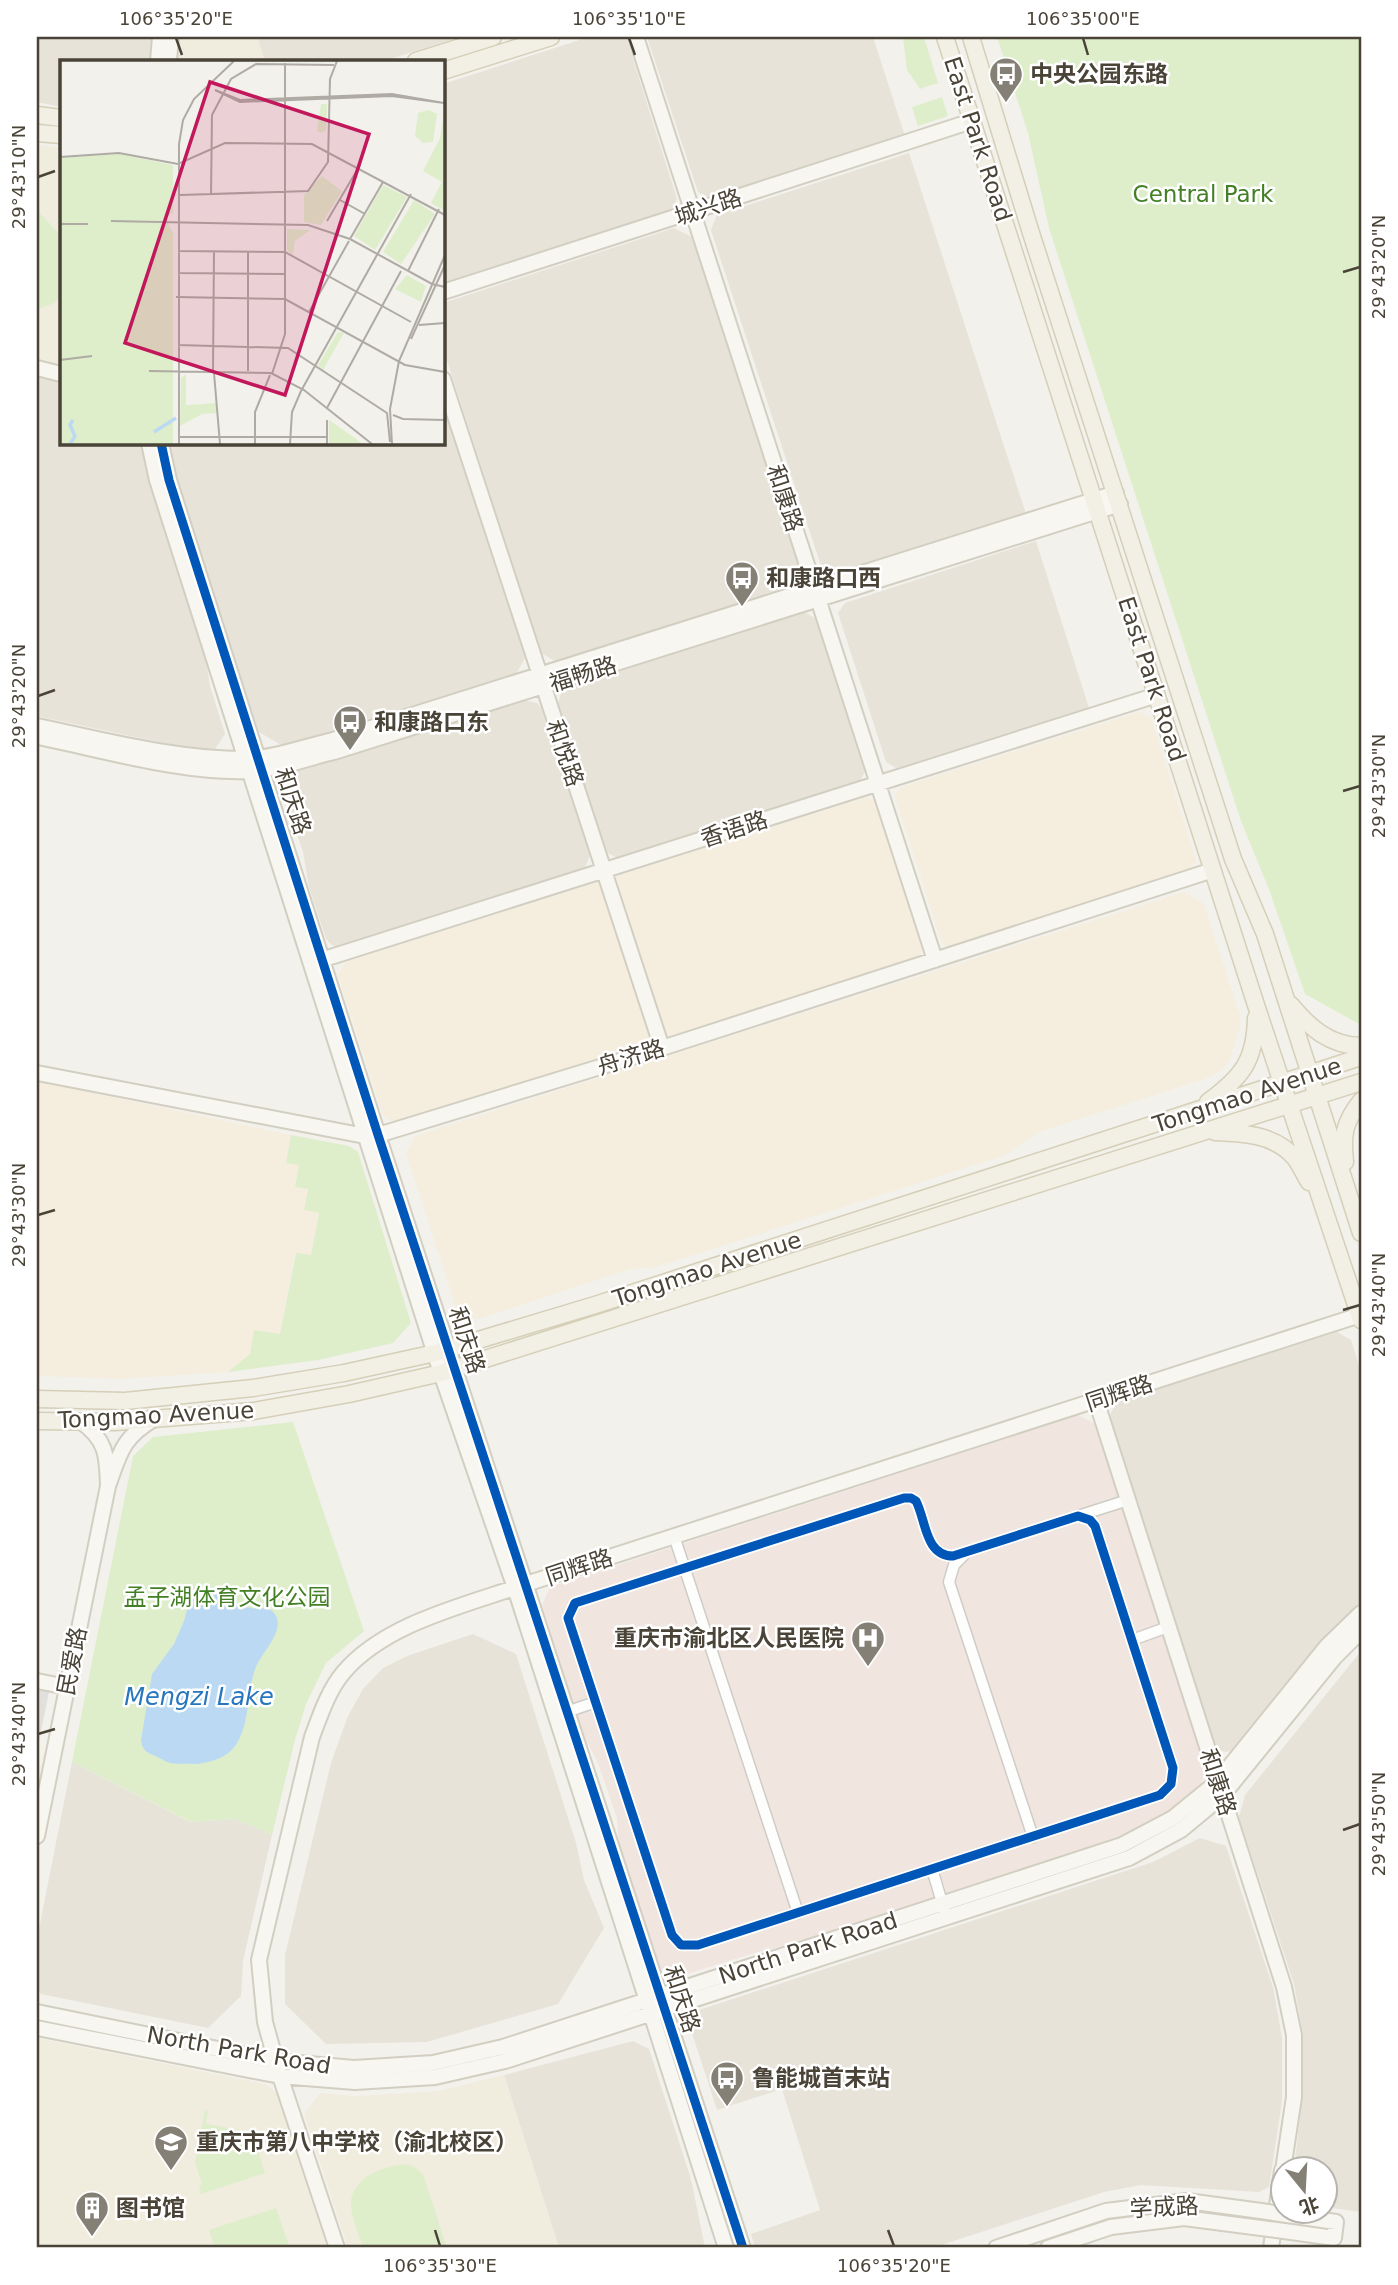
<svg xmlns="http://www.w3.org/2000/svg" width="1398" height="2285" font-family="'DejaVu Sans','Noto Sans SC',sans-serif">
<rect width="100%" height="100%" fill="#f2f1ec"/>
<path fill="#e7e3d9" d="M37 37H154L152 61H61V107L37 102Z
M257 37H461L384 61H265Z
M589 37H622L627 40 677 199 671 211 443 285V84Z
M647 37H873L905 136 710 199 698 192Z
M909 153 1026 514 836 574 821 566 711 230 717 215Z
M674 228 692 237 801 571 793 589 560 664 541 653 443 348V303Z
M37 376 61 382V443H141L151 485 204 646 210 686 225 734 215 749 182 747 37 716Z
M443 404 525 658 515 676 331 734 281 745 259 732 175 477 168 443H443Z
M1036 541 1089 708 896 768 886 762 838 613 845 603Z
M802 611 819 620 866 769 859 783 620 859 605 852 558 703 561 693 569 686Z
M523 700 537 703 541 708 590 856 583 871 340 948 332 945 326 939 309 887 303 852 281 786 284 777 292 771Z
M1337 1332 1351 1340 1361 1372V1603L1320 1643 1235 1749 1226 1752 1218 1750 1211 1743 1108 1420 1116 1402Z
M473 1634 516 1654 576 1843 584 1880 604 1928 558 2004 427 2042 326 2044 285 2004V1955L331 1763 348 1716 363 1689 383 1668 407 1656Z
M1361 1651V2212L1325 2207 1324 2170 1294 2169 1302 2099 1303 2035 1294 1984 1239 1817 1245 1795Z
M72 1762 190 1822 235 1819 272 1835 243 1961 241 1996 208 2028 41 1994 37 1990V1939Z
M1200 1838 1226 1846 1273 1987 1282 2038V2101L1269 2187 1259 2192 1141 2185 1104 2192 932 2248H755L751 2234 820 2210 782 2089 717 2110 690 2027 699 2010 1153 1862Z
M633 2041 649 2049 691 2179 705 2248H559L504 2075Z"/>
<path fill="#f5eedf" d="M1139 712 1151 718 1196 861 1188 874 953 949 942 944 895 796 901 787Z
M867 797 876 803 923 949 917 960 398 1124 383 1116 338 975 345 962Z
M1184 892 1204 904 1240 1016V1027L1230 1059 1222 1070 1208 1078 1039 1132 1003 1156 656 1267 631 1269 478 1319 458 1314 406 1153 415 1136Z
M37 1081 291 1135 286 1162 299 1165 295 1186 308 1189 319 1213 311 1255 295 1253 280 1334 228 1372 120 1379 37 1376Z"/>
<path fill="#f0edde" d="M177 37H257L265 61H175Z
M37 145 61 147V366L37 359Z
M37 2038 265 2084 281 2096 331 2248H37Z
M504 2075 559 2248H348L304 2114 320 2093 354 2096 439 2091Z"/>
<path fill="#f1e5e0" d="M1078 1415 1096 1424 1207 1771 1201 1784 1166 1813 1118 1838 805 1942 758 1952 677 1977 659 1967 619 1850 617 1818 598 1763 582 1732 542 1605 550 1587Z"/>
<path fill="#deeecb" d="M903 37H924L938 83 920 89 907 70Z
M997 37H1361V1025L1305 994 1270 892 1241 821 1049 228 1028 133Z
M942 97 948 116 918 126 912 107Z
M37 210 61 236V298L50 305 37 309Z
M291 1135 349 1146 358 1152 411 1323 393 1343 318 1360 228 1372 250 1354 254 1330 280 1334 296 1253 311 1255 319 1213 304 1210 308 1189 295 1187 299 1165 286 1163Z
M293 1422 364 1631 326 1663 306 1704 295 1740 272 1835 235 1819 191 1822 72 1762 133 1456 153 1437Z
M205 2110H208L206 2124 252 2132 265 2173 201 2194 199 2186 202 2184 195 2163Z
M406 2164 413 2166 423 2174 447 2248H363C359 2235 352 2220 351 2206 349 2178 383 2166 406 2164Z
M276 2208 290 2248H215L209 2230Z"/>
<path fill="#e2e0dc" d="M37 1690 49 1692 37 1751Z"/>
<path fill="#bbd9f2" d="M208 1586C215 1588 216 1591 221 1595 228 1600 242 1606 251 1608 260 1610 268 1605 275 1614 286 1630 262 1652 256 1667 244 1696 254 1748 215 1760 208 1762 201 1764 194 1764 182 1763 174 1766 163 1760 152 1753 143 1755 141 1740L152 1674 174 1644 184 1621 190 1598 195 1592Z"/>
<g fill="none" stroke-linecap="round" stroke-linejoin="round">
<g stroke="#ceccc6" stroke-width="13">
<path id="street" d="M904 1498H911L916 1501C926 1520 925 1556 953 1556L1078 1516 1090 1520 1095 1526 1173 1768 1171 1784 1160 1795 698 1945H681L672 1935 568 1618 575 1603Z
M1078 1516 1128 1500
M674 1536 798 1913
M964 1555 954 1565 949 1582 1033 1837
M1132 1640 1168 1627
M563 1713 596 1702
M932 1869 944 1909"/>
</g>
<g stroke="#d2cfc2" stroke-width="18">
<path id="secondary" d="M636 37 935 960
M158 61 160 37
M169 61 171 37
M443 292 972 121
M37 368 61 374
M443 379 662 1048
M149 443 157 480 441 1373 515 1588 726 2248
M161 443 169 480 378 1135 743 2248
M37 726C105 740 174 759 244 759 271 759 306 746 333 740L1116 493
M37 737C103 750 183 774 250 771 278 770 307 758 334 752L1120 504
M318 961 1157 695
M37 1073 365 1136 378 1135 662 1048 1213 870
M1096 1400 1284 1987 1294 2035V2097L1283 2170
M80 1421C107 1440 107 1456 108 1486 120 1453 122 1438 154 1419
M37 1681 67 1687
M37 1836 108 1486
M37 2012 276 2061 354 2068 433 2063 503 2047 1122 1845 1173 1818 1217 1782 1327 1646 1361 1613
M37 2028 280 2076 355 2082 435 2077 505 2061 1129 1858 1181 1830 1222 1796 1334 1658 1361 1631
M1284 2231 1334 2238 1336 2222 1287 2215
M337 2248 280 2076 265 2022 259 1960 312 1737C320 1716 328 1691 343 1673 385 1623 466 1605 526 1584L1360 1315
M996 2248 1106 2211 1187 2201 1261 2211
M1048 2248 1111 2227 1184 2218 1261 2228
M1271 2248 1282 2170"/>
</g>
<g stroke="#d5cfb8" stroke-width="19">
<path id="primary" d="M945 37 1256 1005 1361 1320
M971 37 1031 233 1233 859 1265 934 1361 1233
M416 61 493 37
M443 71 551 37
M37 115 61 118
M37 133 61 135
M1291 1005C1309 1027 1330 1046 1361 1046
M1208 1102C1242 1077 1255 1061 1256 1018
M1215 1132C1242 1133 1274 1134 1294 1157 1300 1164 1304 1174 1309 1182
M1345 1162C1342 1135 1344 1122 1361 1101
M37 1399 125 1401 253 1388 344 1373 435 1353 595 1305 1361 1057
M37 1421 115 1422 254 1411 349 1394 441 1373 1361 1082"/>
</g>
<use href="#street" stroke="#fdfdfc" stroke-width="10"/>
<use href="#secondary" stroke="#f7f6f0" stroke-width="14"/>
<use href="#primary" stroke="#f2efe4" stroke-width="16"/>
<g stroke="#d2cfc2" stroke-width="18" stroke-linecap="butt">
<path id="secondary-bridge" d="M1261 2211 1287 2215
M1261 2228 1284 2231"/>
</g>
<use href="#secondary-bridge" stroke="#f7f6f0" stroke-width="14"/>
<g stroke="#fff" stroke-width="13">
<path id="cycleway" d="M161 443 169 480 378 1135 743 2248
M904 1498H911L916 1501C926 1520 925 1556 953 1556L1078 1516 1090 1520 1095 1526 1173 1768 1171 1784 1160 1795 698 1945H681L672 1935 568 1618 575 1603Z"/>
</g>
<use href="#cycleway" stroke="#0057b8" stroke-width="9"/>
</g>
<path fill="none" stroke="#4a4337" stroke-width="2.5" d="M176 38 182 55M629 38 635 55M1083 38 1088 55M38 177 55 171M1343 272 1360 267M38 696 55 690M1343 791 1360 786M38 1215 55 1210M1343 1310 1360 1305M38 1734 55 1729M1343 1830 1360 1824M435 2230 440 2246M888 2230 894 2246"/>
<defs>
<g id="bus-pin" transform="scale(1.75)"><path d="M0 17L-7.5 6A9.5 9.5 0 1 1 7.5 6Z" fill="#858076" stroke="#fff"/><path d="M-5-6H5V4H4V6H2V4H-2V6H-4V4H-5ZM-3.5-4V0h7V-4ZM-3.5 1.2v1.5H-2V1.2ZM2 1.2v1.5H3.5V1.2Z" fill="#fff"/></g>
<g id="hospital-pin" transform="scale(1.75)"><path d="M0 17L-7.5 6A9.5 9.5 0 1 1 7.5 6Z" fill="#858076" stroke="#fff"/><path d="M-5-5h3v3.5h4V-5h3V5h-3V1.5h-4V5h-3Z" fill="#fff"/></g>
<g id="school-pin" transform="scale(1.75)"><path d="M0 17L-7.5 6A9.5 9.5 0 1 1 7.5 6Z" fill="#858076" stroke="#fff"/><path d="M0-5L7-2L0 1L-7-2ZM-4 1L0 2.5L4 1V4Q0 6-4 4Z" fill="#fff"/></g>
<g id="building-pin" transform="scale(1.75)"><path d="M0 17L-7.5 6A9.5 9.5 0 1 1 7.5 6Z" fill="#858076" stroke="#fff"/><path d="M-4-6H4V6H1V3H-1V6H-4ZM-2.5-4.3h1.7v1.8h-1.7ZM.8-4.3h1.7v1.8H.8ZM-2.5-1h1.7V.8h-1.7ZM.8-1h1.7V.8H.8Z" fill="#fff"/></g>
</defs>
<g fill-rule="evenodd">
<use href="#bus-pin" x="1006" y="74"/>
<use href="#bus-pin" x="742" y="578"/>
<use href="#bus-pin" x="350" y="722"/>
<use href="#hospital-pin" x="868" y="1638"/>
<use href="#bus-pin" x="727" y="2078"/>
<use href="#school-pin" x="171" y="2142"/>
<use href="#building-pin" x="92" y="2208"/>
</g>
<g text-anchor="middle" stroke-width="5" stroke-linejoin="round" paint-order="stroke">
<g font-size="23" font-weight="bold" fill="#4a4337" stroke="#fff" text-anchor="start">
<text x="1030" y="82">中央公园东路</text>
<text x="766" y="586">和康路口西</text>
<text x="374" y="730">和康路口东</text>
<text x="844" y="1646" text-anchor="end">重庆市渝北区人民医院</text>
<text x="752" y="2086">鲁能城首末站</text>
<text x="196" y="2150">重庆市第八中学校（渝北校区）</text>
<text x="116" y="2216">图书馆</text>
</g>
<g font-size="23" fill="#4a4337" stroke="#fff">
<text transform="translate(978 139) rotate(72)" y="8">East Park Road</text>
<text transform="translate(708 207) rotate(-18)" y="8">城兴路</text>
<text transform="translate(785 498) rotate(72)" y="8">和康路</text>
<text transform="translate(583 674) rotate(-17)" y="8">福畅路</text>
<text transform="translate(1152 679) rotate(72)" y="8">East Park Road</text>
<text transform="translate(565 753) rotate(71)" y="8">和悦路</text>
<text transform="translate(293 801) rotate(72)" y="8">和庆路</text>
<text transform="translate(734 829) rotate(-18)" y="8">香语路</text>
<text transform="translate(631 1057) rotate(-17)" y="8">舟济路</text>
<text transform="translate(1247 1095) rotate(-18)" y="8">Tongmao Avenue</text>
<text transform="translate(707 1269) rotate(-18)" y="8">Tongmao Avenue</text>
<text transform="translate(467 1340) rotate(72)" y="8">和庆路</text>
<text transform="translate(1119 1393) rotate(-18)" y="8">同辉路</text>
<text transform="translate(156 1415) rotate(-3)" y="8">Tongmao Avenue</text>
<text transform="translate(579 1567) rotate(-18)" y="8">同辉路</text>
<text transform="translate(72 1661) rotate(-79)" y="8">民爱路</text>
<text transform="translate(1218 1782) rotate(72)" y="8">和康路</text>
<text transform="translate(808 1948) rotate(-18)" y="8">North Park Road</text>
<text transform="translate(682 1999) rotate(72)" y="8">和庆路</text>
<text transform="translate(239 2050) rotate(10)" y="8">North Park Road</text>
<text transform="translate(1164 2207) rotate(-3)" y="8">学成路</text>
</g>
<g font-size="23" fill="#438025" stroke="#fff">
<text x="1203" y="202">Central Park</text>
<text x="227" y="1605">孟子湖体育文化公园</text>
</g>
<g font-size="24" font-style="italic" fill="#2876bd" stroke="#fff">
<text x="199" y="1705">Mengzi Lake</text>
</g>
</g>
<g transform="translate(60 60)">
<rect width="385" height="385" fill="#f2f1ec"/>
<path d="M261 44H267L266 70 262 73 257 71ZM385 47V151L371 143 382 122 363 111 380 78ZM368 50 377 54 373 82 363 83 355 76 358 53ZM59 94 113 105V152L106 159 113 173V384H0V98ZM262 116 282 131 261 165 244 162V135ZM323 125 347 137 315 190 294 176ZM354 140 375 154 341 204 323 192ZM227 169 250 170 235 181 233 195 227 190ZM347 215 366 226 361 242 335 229ZM278 272 284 273 263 310 258 305ZM126 314V345L157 343V353L142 354 120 366 121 318ZM269 360 295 378 302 384H269Z" fill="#deeecb"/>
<path fill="none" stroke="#bbd9f2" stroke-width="3.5" d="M94 372 116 358M10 384 15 376 10 365 13 360"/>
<path fill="none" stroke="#afaba4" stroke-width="2" d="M155 30 180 40 332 34 384 43 332 36 180 42ZM0 97 59 93 118 104 165 83 252 84 385 155M120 135 248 131 268 102 270 19 277 1M151 135 152 55 171 19 196 4 274 5M280 140 305 154M51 161 248 165 290 179 372 224 385 227M267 161 300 105M0 164H28M290 179 323 122M118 191 225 192 351 262M348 211 379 149M118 213 225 214M116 237 225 239 345 305 385 312M249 252 289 181M359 265 385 263M351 279 385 205M118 285 228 288 327 353 330 382M0 300 32 296M153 310 154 191M89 311 211 313 244 330 312 384M188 311V191M154 313 160 384M212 314 225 274V3M267 348 341 211M333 355 343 359 385 360M119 377H267M119 384V84L123 60 134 39 174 1M195 384V352L210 315M230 384 232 352 241 331 351 134M267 384V360M332 384 330 349 339 301 385 195"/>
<path fill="#c2185b" fill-opacity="0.15" stroke="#c2185b" stroke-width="3.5" d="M150 22 309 74 225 335 65 283Z"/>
<rect width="385" height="385" fill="none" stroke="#4a4337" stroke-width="3.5"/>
</g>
<rect width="1398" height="2285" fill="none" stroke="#ffffff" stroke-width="77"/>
<g transform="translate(1304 2190) rotate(162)"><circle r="33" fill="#ffffff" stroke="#b7b4af" stroke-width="2"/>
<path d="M0-5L12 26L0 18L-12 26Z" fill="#858076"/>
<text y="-10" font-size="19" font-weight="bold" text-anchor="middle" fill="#4a4337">北</text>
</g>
<rect x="38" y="38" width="1322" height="2208" fill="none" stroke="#4a4337" stroke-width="2.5"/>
<g font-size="18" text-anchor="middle" fill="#4a4337">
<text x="176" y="25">106°35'20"E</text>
<text x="629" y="25">106°35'10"E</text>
<text x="1083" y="25">106°35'00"E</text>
<text transform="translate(19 177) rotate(-90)" y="6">29°43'10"N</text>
<text transform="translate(1379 267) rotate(-90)" y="6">29°43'20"N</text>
<text transform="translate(19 696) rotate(-90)" y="6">29°43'20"N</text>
<text transform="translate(1379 786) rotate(-90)" y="6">29°43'30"N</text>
<text transform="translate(19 1215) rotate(-90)" y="6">29°43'30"N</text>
<text transform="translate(1379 1305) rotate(-90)" y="6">29°43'40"N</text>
<text transform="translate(19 1734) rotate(-90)" y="6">29°43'40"N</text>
<text transform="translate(1379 1824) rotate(-90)" y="6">29°43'50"N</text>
<text x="440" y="2272">106°35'30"E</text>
<text x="894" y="2272">106°35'20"E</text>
</g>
</svg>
